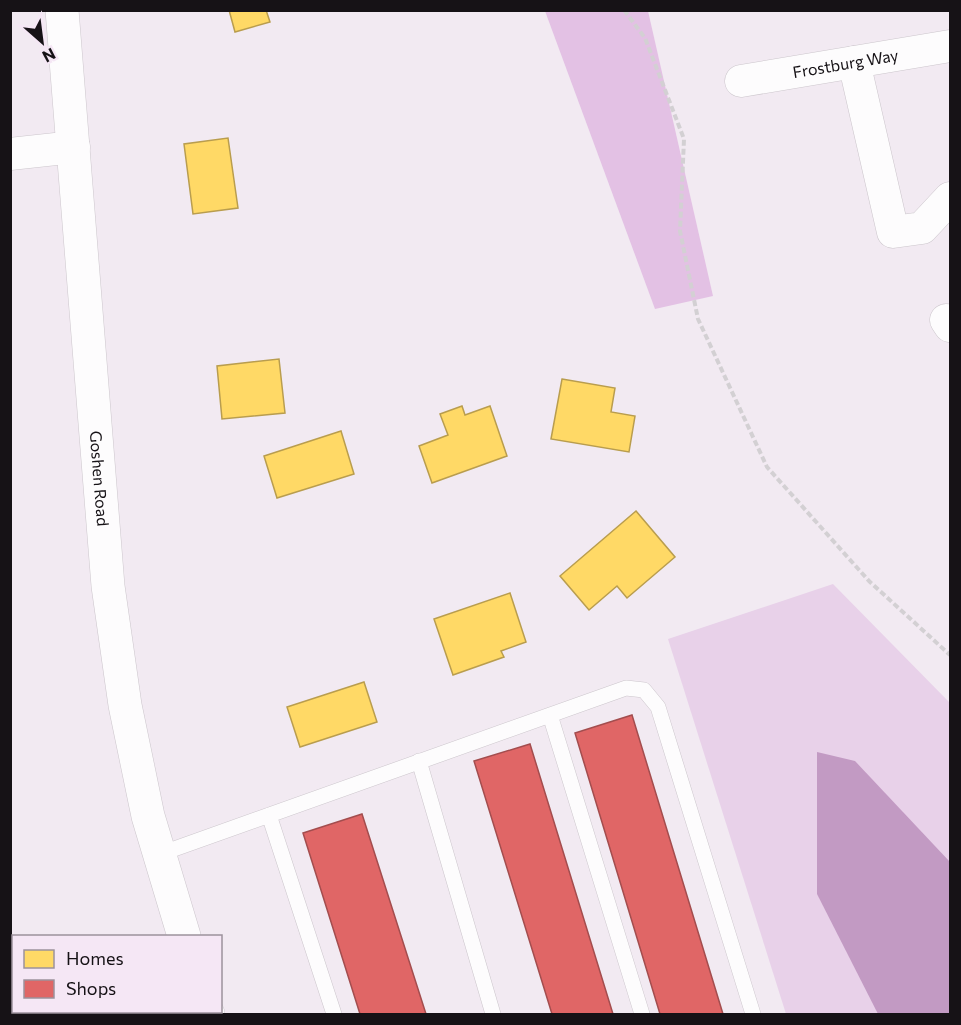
<svg xmlns="http://www.w3.org/2000/svg" width="961" height="1025" font-family="Commissioner,sans-serif">
<rect width="100%" height="100%" fill="#f2eaf2"/>
<path fill="#e8d1e9" d="M833 584 950 703V1014H786L668 639Z"/>
<path fill="#e3c1e4" d="M545 11H648L713 296 655 309Z"/>
<path fill="#c29ac3" d="M817 752 855 761 950 862V1014H878L817 894Z"/>
<path fill="#ffd966" stroke="#b99d4e" stroke-width="1.5" d="M229 10H266L270 22 235 32Z
M228 138 238 208 193 214 184 144Z
M279 359 285 413 222 419 217 366Z
M562 379 615 388 611 412 635 416 629 452 551 439Z
M462 406 465 415 490 406 507 456 432 483 419 446 448 435 440 414Z
M341 431 354 474 277 498 264 456Z
M636 511 675 557 627 598 617 586 589 610 560 576Z
M510 593 526 642 501 651 504 657 453 675 434 619Z
M364 682 377 722 300 747 287 707Z"/>
<path fill="#e06666" stroke="#a34d4e" stroke-width="1.5" d="M632 715 723 1014H660L575 733Z
M530 744 613 1014H552L474 761Z
M362 814 426 1014H360L303 833Z"/>
<g fill="none" stroke-linecap="round" stroke-linejoin="round">
<g stroke="#ccc6cc" stroke-width="16">
<path id="service" d="M550 715 642 1014
M419 761 493 1014
M269 815 334 1014
M160 854 626 688 644 690 658 707 753 1014"/>
</g>
<g stroke="#ccc6cc" stroke-width="33">
<g id="minor">
<path d="M854 62 893 232 922 228 950 198"/>
<path id="s1" d="M741 81 950 46"/>
<path d="M10 154 74 147"/>
<path d="M946 320 950 326"/>
</g>
</g>
<g stroke="#ccc6cc" stroke-width="34">
<g id="tertiary">
<path id="s2" d="M62 10 108 586 125 705 148 816 184 936"/>
<path d="M207 1012 208 1014"/>
</g>
</g>
<path stroke="#d3d0d3" stroke-width="4" stroke-dasharray="6 3" stroke-linecap="butt" d="M624 10 645 38 684 139 680 231 698 319 767 467 869 581 950 655"/>
<use href="#service" stroke="#fdfcfd" stroke-width="15"/>
<use href="#minor" stroke="#fdfcfd" stroke-width="32"/>
<use href="#tertiary" stroke="#fdfcfd" stroke-width="33"/>
</g>
<g text-anchor="middle" stroke-width="6" stroke-linejoin="round" paint-order="stroke">
<g font-size="16" fill="#161216" stroke="#f5e7f5">
<text dy="6" stroke="none"><textPath href="#s1" startOffset="106">Frostburg Way</textPath></text>
<text dy="6" stroke="none"><textPath href="#s2" startOffset="470">Goshen Road</textPath></text>
</g>
</g>
<rect width="961" height="1025" fill="none" stroke="#161216" stroke-width="24"/>
<rect x="12" y="935" width="210" height="78" fill="#f5e7f5" stroke="#9c929c" stroke-width="1.5"/>
<rect x="24" y="950" width="30" height="18" fill="#ffd966" stroke="#9c929c" stroke-width="1.5"/>
<text x="66" y="965" font-size="18" fill="#161216">Homes</text>
<rect x="24" y="980" width="30" height="18" fill="#e06666" stroke="#9c929c" stroke-width="1.5"/>
<text x="66" y="995" font-size="18" fill="#161216">Shops</text>
<g transform="translate(42 42) rotate(152)" stroke="#f5e7f5" stroke-width="4.5" paint-order="stroke">
<path d="M0-4.5L10 22L0 15L-10 22Z" fill="#161216"/>
<text y="-9" font-size="16" font-weight="bold" text-anchor="middle" fill="#161216">N</text>
</g>
</svg>
